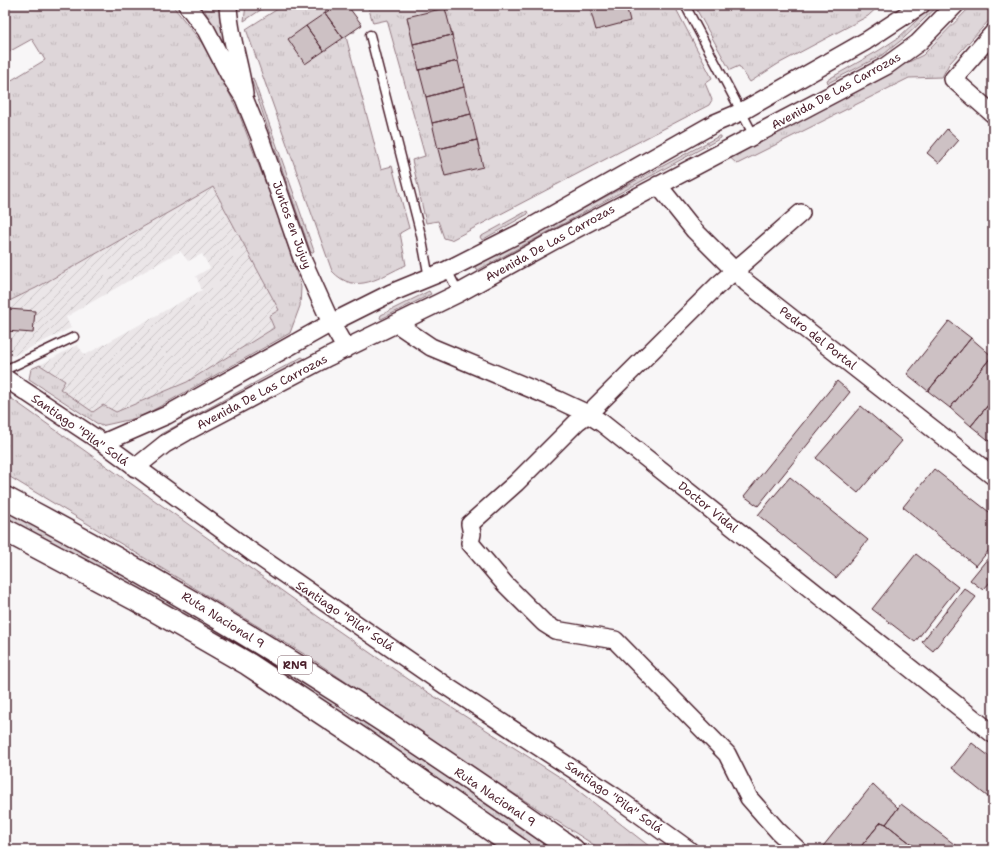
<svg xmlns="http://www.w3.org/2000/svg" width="998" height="855" font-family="'Shantell Sans',sans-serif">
<defs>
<pattern id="industrial-furrows" width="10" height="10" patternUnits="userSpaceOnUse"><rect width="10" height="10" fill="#ebe6e8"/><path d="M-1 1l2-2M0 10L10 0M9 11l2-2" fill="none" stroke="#cbc5c7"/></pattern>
<pattern id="grass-tufts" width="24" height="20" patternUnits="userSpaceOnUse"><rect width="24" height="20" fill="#ded6d9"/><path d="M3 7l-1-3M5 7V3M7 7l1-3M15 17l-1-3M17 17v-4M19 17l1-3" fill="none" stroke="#c0b7ba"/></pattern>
</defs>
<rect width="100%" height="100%" fill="#f8f6f7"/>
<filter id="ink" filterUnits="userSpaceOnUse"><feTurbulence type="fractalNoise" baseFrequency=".025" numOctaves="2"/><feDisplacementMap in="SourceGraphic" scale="8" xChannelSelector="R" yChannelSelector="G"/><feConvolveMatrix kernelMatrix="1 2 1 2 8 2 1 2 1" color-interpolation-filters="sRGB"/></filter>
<g filter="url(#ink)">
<path fill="url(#industrial-furrows)" d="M213 187 279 310 269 316 274 328 187 382 116 412 103 405 93 412 59 389 65 381 40 365 77 345 85 355 202 290 196 276 210 268 202 254 188 261 180 251 66 317 71 328 13 356 5 357V303L36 288Z"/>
<path fill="url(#grass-tufts)" stroke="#947a82" d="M5 5H172L209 52 238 111 280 221 301 287 300 306 290 333 141 417 101 426 29 379 31 369 40 365 65 381 60 389 93 412 103 405 116 412 187 382 274 328 269 316 279 310 213 187 36 288 5 303V84L45 60 32 39 5 54Z
M246 5H268L244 21Z
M284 5H674L712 78 705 83 712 100 709 105 451 240 444 238 438 221 426 223 412 160 425 156 387 20 373 23 368 6 350 9 355 32 345 33 381 169 392 166 409 228 400 233 406 265C381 276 356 297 332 271L246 29Z
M694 5H880L868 16 778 64 750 82 739 66 730 70Z
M933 5H939L904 38 884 54 828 83 827 80 878 51 898 38Z
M972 5H993V16L949 64 942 77 909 78 737 164 725 153 923 55Z
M221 7 220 20 226 44 224 46 204 9 212 10Z
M253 78 314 251 311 253 251 79Z
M719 136H721V138L478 270 475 268 476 266Z
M527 211 528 214 482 240 480 237Z
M429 291 431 294 381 319 380 318 381 315Z
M302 357 305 359 162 435 161 434Z
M5 394 330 625 421 688 566 781 654 850H602L460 759 309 657 5 474Z
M5 511 187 607 412 753 552 850H538L406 758 5 520Z"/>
<path fill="#cdc1c4" stroke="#4a1f2b" d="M337 5H347L362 25 343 38 325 13Z
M589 5H626L630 21 596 30Z
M445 8 452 35 413 44 407 17Z
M325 13 343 38 324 51 306 26Z
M306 26 324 51 305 64 288 39Z
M452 35 458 61 419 70 413 44Z
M458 61 464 87 426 97 419 70Z
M464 87 471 114 432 123 426 97Z
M471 114 477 140 438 149 432 123Z
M947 129 959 140 939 163 927 153Z
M477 140 483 167 445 176 438 149Z
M8 309 35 311 33 333 6 331Z
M949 321 971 338 928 391 907 374Z
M971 338 992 356 950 408 928 391Z
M992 356 993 399 971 426 950 408Z
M837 381 850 392 758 506 744 496Z
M993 399V442L992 443 971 426Z
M861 406 902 441 858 493 816 458Z
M934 469 993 515V545L976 566 903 507Z
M790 477 868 540 836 578 758 515Z
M993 552V579L983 590 970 580Z
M916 554 958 587 915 642 872 609Z
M964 588 976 597 933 651 922 642Z
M972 743 993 759V801L952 768Z
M873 784 898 808 886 824 881 822 858 850H820Z
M901 804 962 850H919L886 824Z
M881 822 886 824 919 850H869L862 845Z"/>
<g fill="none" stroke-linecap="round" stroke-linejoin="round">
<g stroke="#4a1f2b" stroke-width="11">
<path id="lane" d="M685 5 754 136
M370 35 421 235 429 278
M447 270 459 293
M5 370 74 337"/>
</g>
<g stroke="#4a1f2b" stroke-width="20">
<path id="street" d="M187 5 206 30 230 76 244 98 259 135 303 261 331 323 346 349
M228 5C229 35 240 64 244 94
M993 33 953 79 993 114
M658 185 694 230 747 283 993 476
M397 324 431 347 558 400 588 414 602 423 993 734
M5 378 103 443 252 552 446 686 614 796 689 850
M103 443 167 415 331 323 391 293 447 270 526 230 715 123 741 112 866 41 921 5
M135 468 165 444 186 432 328 357 459 293 553 241 886 66 918 43 955 5
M798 850 778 831 749 798 727 754 615 640 555 630 544 623 505 584 470 543 472 534 470 524 516 483 577 422 588 414 717 286 801 213"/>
</g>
<g stroke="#4a1f2b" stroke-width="25">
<path id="highway" d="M5 498C202 601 391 721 573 850
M5 530 135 599 248 664 364 741 520 850"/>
</g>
<use href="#lane" stroke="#fff" stroke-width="8"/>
<use href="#street" stroke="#fff" stroke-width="17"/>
<use href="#highway" stroke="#fff" stroke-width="22"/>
</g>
</g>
<g text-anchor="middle" stroke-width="3" stroke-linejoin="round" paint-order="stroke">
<rect fill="#fff" stroke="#80626b" stroke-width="1" x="278" y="656" width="34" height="18" rx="3"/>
<g font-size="11" font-weight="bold" fill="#4a1f2b">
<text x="295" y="669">RN9</text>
</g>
<g font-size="12" fill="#4a1f2b" stroke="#fff">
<text transform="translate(836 91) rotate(-29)" y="4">Avenida De Las Carrozas</text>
<text transform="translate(292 225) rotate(70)" y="4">Juntos en Jujuy</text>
<text transform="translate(550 243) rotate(-29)" y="4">Avenida De Las Carrozas</text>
<text transform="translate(818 338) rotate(38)" y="4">Pedro del Portal</text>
<text transform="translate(262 392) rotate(-28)" y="4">Avenida De Las Carrozas</text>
<text transform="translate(80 430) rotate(35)" y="4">Santiago "Pila" Solá</text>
<text transform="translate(708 507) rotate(39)" y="4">Doctor Vidal</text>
<text transform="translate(345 616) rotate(34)" y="4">Santiago "Pila" Solá</text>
<text transform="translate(223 620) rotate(32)" y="4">Ruta Nacional 9</text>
<text transform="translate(495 797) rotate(34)" y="4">Ruta Nacional 9</text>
<text transform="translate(614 797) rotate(35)" y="4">Santiago "Pila" Solá</text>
</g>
</g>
<rect width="998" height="855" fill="none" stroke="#fff" stroke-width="20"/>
<rect x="10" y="10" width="978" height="835" fill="none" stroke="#4a1f2b" stroke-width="1.5" filter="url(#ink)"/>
</svg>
